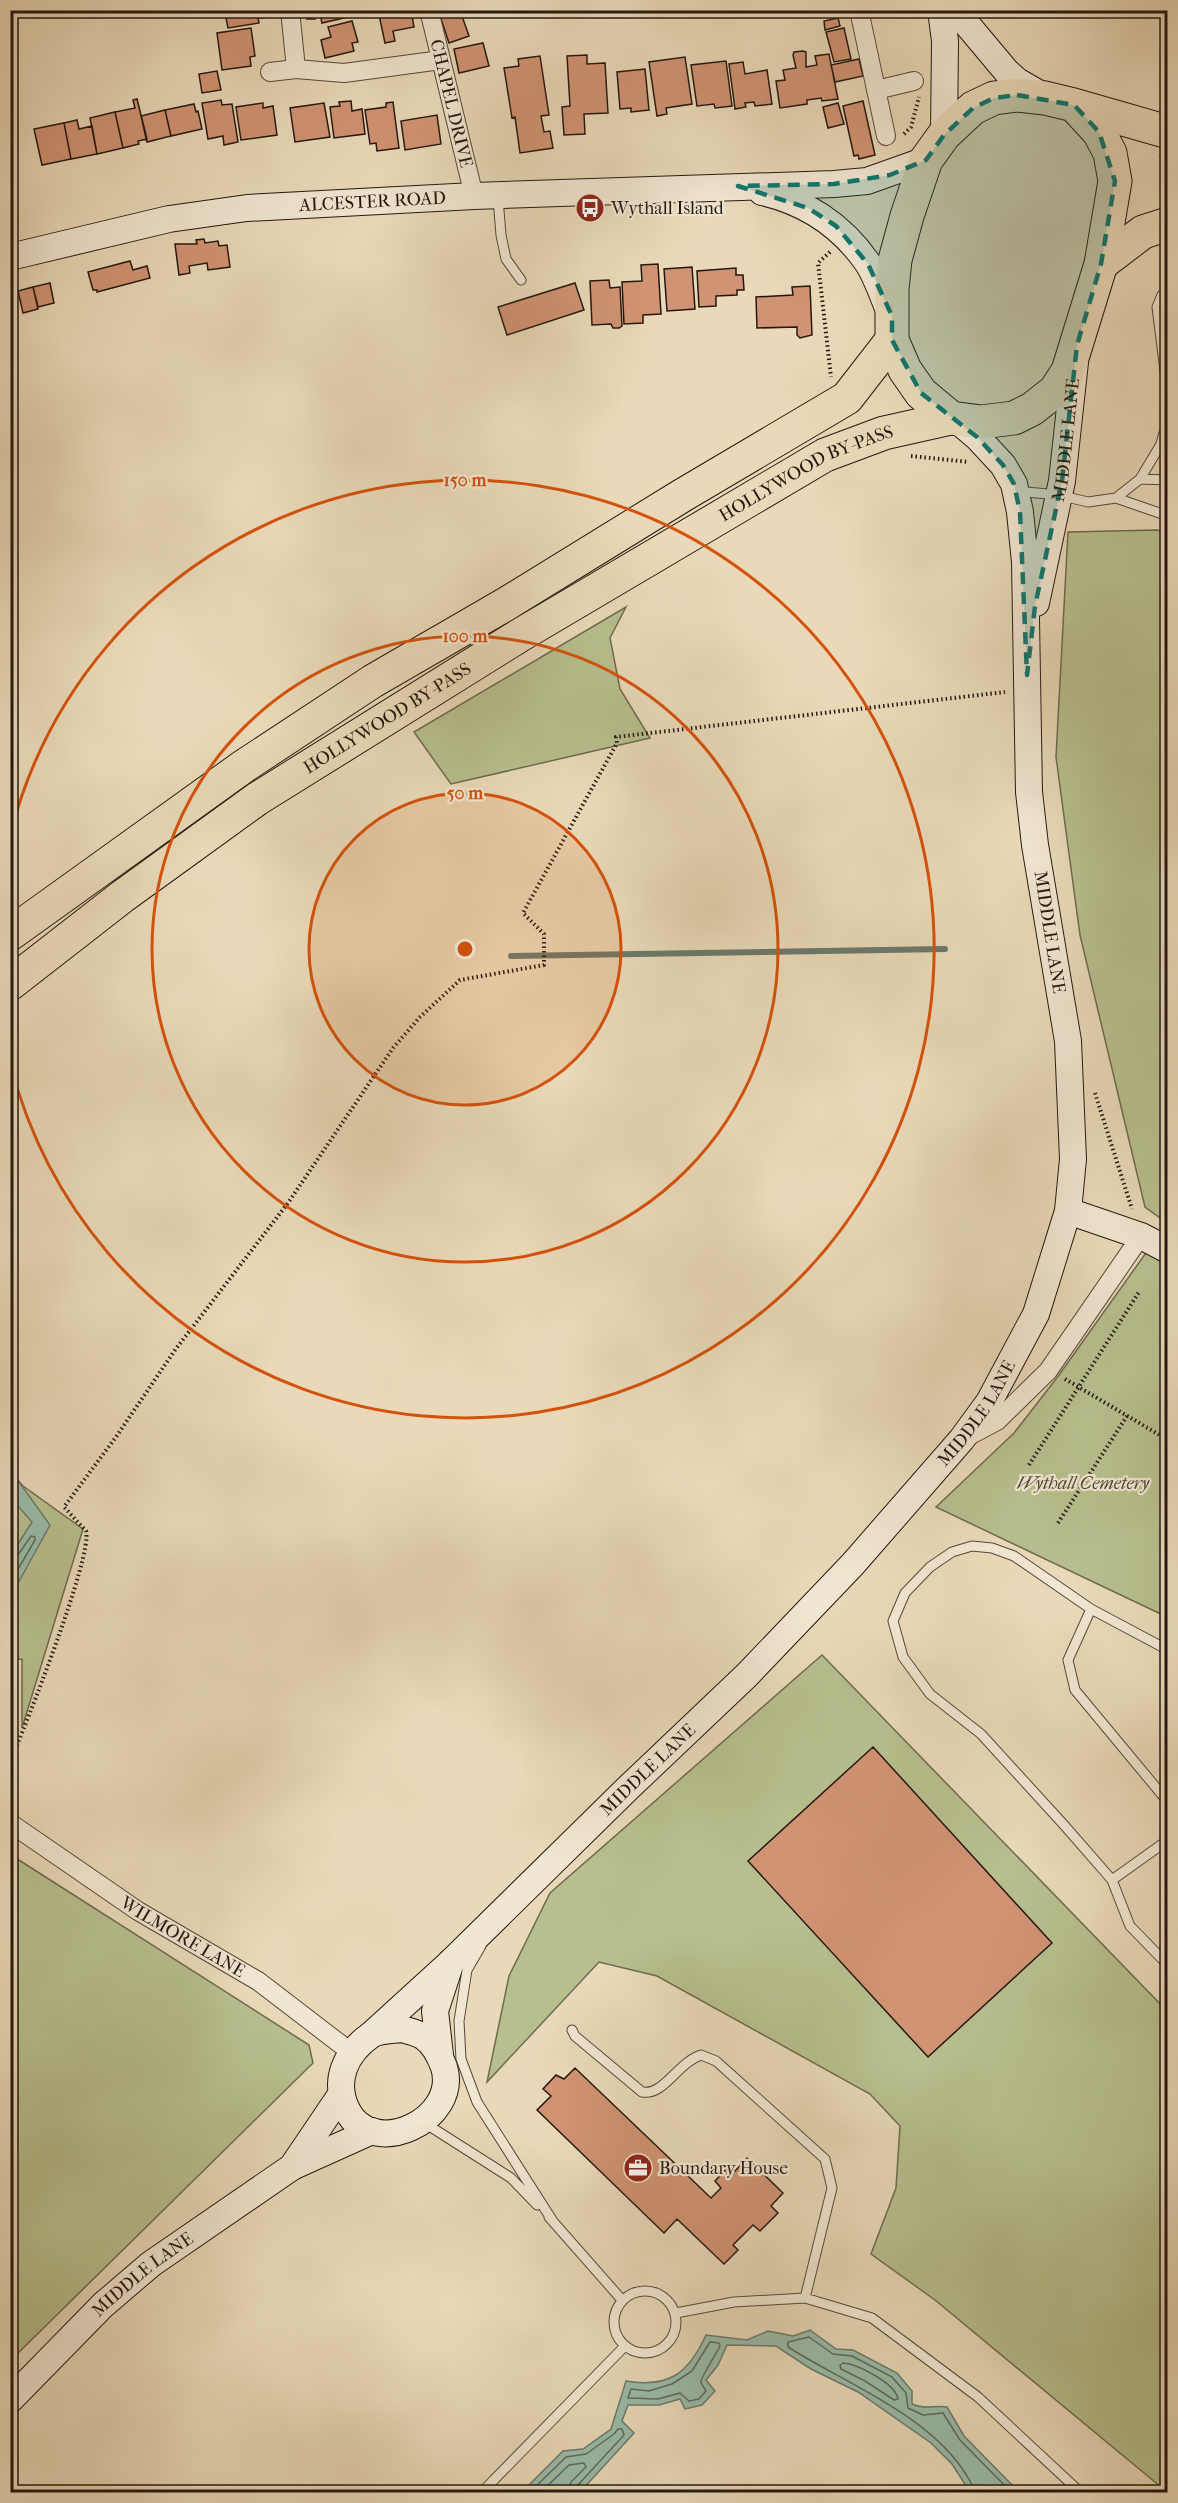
<svg xmlns="http://www.w3.org/2000/svg" width="1178" height="2503" font-family="'IM FELL French Canon',serif">
<rect width="100%" height="100%" fill="#e9d9b8"/>
<filter id="stains"><feTurbulence type="fractalNoise" baseFrequency=".00333" numOctaves="4"/><feColorMatrix values="0 0 0 0 .2 0 0 0 0 .09 0 0 0 0 .02 0 0 0 .5 -.17"/></filter>
<radialGradient id="worn" r=".72"><stop offset=".6" stop-color="#630" stop-opacity="0"/><stop offset="1" stop-color="#630" stop-opacity=".3"/></radialGradient>
<path fill="#b7bf8e" stroke="#6e6b4f" stroke-width="1.5" d="M1157 530 1168 533 1167 1223 1145 1207 1080 935 1056 757 1068 532Z
M626 607 610 638 620 689 650 738 451 784 414 732Z
M1148 1250 1167 1261V1617L936 1507 1014 1433 1059 1375Z
M10 1471 23 1486 83 1529 22 1728V1659L10 1660Z
M822 1655 1167 2011V2492L935 2300 871 2254 896 2188 900 2126 870 2094 657 1976 599 1962 487 2082 509 1976 550 1893Z
M11 1855 309 2045 313 2063 11 2360Z"/>
<path fill="#99bba9" stroke="#6b796c" stroke-width="1.5" d="M11 1471 50 1525 11 1596V1555L32 1522 11 1498Z
M810 2330 836 2349 853 2350 897 2373 912 2391V2404C925 2410 934 2405 947 2407L964 2436 1019 2492H970L952 2464 931 2443 858 2392 811 2369 776 2346 727 2345 718 2365 706 2380 715 2391 702 2405 685 2409 680 2399 659 2405H628L622 2421 634 2433 581 2491 522 2492 563 2451 583 2449 611 2429 626 2381C669 2388 688 2374 706 2335L747 2340 768 2331 793 2336Z"/>
<g fill="none" stroke-linecap="round" stroke-linejoin="round">
<path stroke="#5f695c" stroke-width="1.5" d="M10 1558 18 1555 31 1536 35 1537V1540L10 1583
M710 2342 719 2343 720 2346C717 2353 700 2378 701 2382 702 2385 704 2388 706 2391L699 2399 689 2401 680 2393 658 2399 628 2398 631 2389 649 2391 672 2384 692 2371Z
M843 2363C858 2364 896 2384 898 2399L894 2400 865 2381 841 2369 840 2365Z
M530 2492 566 2457 586 2454 614 2434 618 2429H622L624 2435 577 2486 575 2492
M541 2492 569 2465 584 2463 586 2467 571 2482 568 2492
M974 2492C974 2486 970 2482 967 2476 930 2415 846 2384 788 2347V2342L809 2337 833 2354 852 2356 892 2377 906 2393 908 2408 923 2415 943 2413 960 2440 1011 2492"/>
<path stroke="#6b796c" stroke-width="6" d="M511 956 945 949"/>
</g>
<path fill="#d09373" stroke="#251710" stroke-width="1.5" d="M243 10H268L269 17 258 18 259 23 228 28 226 18 244 15Z
M307 10H315V19H307Z
M319 10H356L357 15 322 23Z
M378 10H411L414 27 393 31 395 41 385 43Z
M438 10H469L470 13 462 16 469 36 449 43Z
M838 18 840 26 825 30 824 21Z
M352 21 358 42 352 43 354 51 325 58 321 40 331 37 328 27Z
M251 28 255 56 250 57 251 66 222 70 217 33Z
M844 28 851 59 834 62 826 32Z
M483 43 489 66 459 73 454 49Z
M803 51 806 52V67L817 65 815 56 829 54 838 99 822 101 821 98 807 100V104L780 108 776 81 785 80 783 70 796 68 793 55 794 52Z
M587 55V64L605 63 608 113 584 114 585 134 564 135 562 107 570 106 567 56Z
M540 56 549 115 541 116 544 132 550 131 553 148 520 153 515 117 512 118 504 68 519 66 518 59Z
M685 57 692 104 666 108 667 114 657 116 649 62Z
M859 59 863 76 835 82 831 65Z
M726 61 732 106 715 108 714 104 697 106 691 65Z
M743 62 745 74 767 70 772 104 755 106 754 102 745 103 746 107 735 109 729 64Z
M645 69 649 110 631 112V108L620 109 617 72Z
M217 71 221 90 202 93 199 74Z
M137 99 147 139 138 141 139 144 123 148 115 112 135 108 133 100Z
M221 100 222 105 232 104 238 142 224 145 223 136 208 139 202 103Z
M351 101 352 111 362 109 365 134 334 138 330 107 340 106 339 102Z
M863 101 875 155 859 159 858 155 854 156 843 106Z
M393 102 399 148 377 151 376 143 370 144 365 110 386 107V103Z
M263 103V108L273 106 277 135 241 140 236 107Z
M324 103 330 137 295 142 290 108Z
M838 103 844 124 828 128 823 107Z
M194 104 196 112 198 111 202 129 171 136 165 110Z
M165 110 171 136 147 142 141 116Z
M115 112 123 148 97 154 90 118Z
M437 115 441 144 405 150 401 121Z
M77 120 79 129 92 126 97 154 71 159 64 123Z
M64 123 71 159 42 165 34 129Z
M204 239 205 243 218 241 219 246 227 245 230 267 208 270 207 263 189 266 190 273 179 275 175 244H197L196 240Z
M130 261 133 270 147 266 150 278 97 292V290H93L88 272Z
M658 264 661 314 643 315V323L624 324 622 282 642 281 641 265Z
M692 267 695 309 667 311 664 269Z
M736 268V275H743L744 290H737V295L716 296V306L699 307 697 271Z
M609 280 610 288 620 287 622 326 619 328H613L611 324 592 325 590 281Z
M50 283 54 303 38 307 33 287Z
M575 283 584 310 507 335 498 307Z
M810 286 812 335 800 338 797 335V327L757 328 756 297 793 295 792 287Z
M33 287 38 309 23 313 18 291Z
M873 1747 1052 1943 928 2057 748 1861Z
M575 2068 711 2198 721 2188 715 2181 729 2166 735 2171 747 2158 783 2193 771 2206 778 2213 760 2231 753 2225 733 2245 738 2250 724 2264 677 2219 664 2233 537 2110 551 2096 543 2089 556 2075 564 2079Z"/>
<g fill="none" stroke-linecap="round" stroke-linejoin="round">
<g stroke="#56483a" stroke-width="11">
<path id="lane" d="M498 198 501 235 506 259 521 280
M1140 479 1168 480
M1016 491 1058 495 1088 502 1116 498 1140 479 1161 444 1167 422 1166 379 1157 307 1162 295 1168 291
M1116 498 1168 516
M1091 1609 1068 1660 1075 1690 1168 1802
M1168 1650 1091 1609 1014 1556 992 1548 972 1546 952 1552 930 1567 905 1593 893 1621 903 1657 930 1694 981 1734 1064 1825 1112 1880 1130 1926 1168 1965
M1112 1880 1168 1840
M481 1946 467 1970 459 2021 461 2059 477 2102 552 2220
M572 2030 575 2036 642 2092C664 2096 677 2063 701 2055L716 2061 825 2159 832 2188 805 2298
M423 2122 511 2178 537 2205
M549 2217 622 2300
M614 2322a31 31 0 1 1 62 0a31 31 0 1 1-62 0Z
M676 2313 734 2302 805 2298 872 2318 978 2397 1080 2492
M482 2492 625 2346"/>
</g>
<g stroke="#56483a" stroke-width="20">
<g id="street">
<path d="M290 10 296 69"/>
<path id="s1" d="M429 10 474 196"/>
<path d="M859 10 886 136"/>
<path d="M270 72 296 69 344 73 441 60"/>
<path d="M876 90 914 81"/>
<path d="M965 1438 997 1421 1048 1371 1141 1236"/>
<path id="s2" d="M10 1823 138 1911 258 1981 352 2053"/>
</g>
</g>
<g stroke="#251710" stroke-width="28">
<g id="secondary">
<path d="M941 10 945 41 944 135"/>
<path d="M955 10 1007 72 1017 81 1045 97"/>
<path d="M762 192C806 202 841 225 867 262 877 277 883 297 890 313"/>
<path id="s3" d="M10 257 169 219 247 208 474 196 834 184 867 181 926 160"/>
<path id="s4" d="M1036 603 1062 481 1075 362"/>
<path d="M1068 1211 1141 1236 1168 1250"/>
<path d="M402 2029C409 2031 418 2033 424 2037 434 2044 440 2056 444 2067 460 2120 372 2161 347 2110 333 2081 345 2053 371 2035 379 2030 393 2030 402 2029Z"/>
<path id="s5" d="M372 2034 451 1962 627 1789 747 1675 853 1564 962 1439 989 1402 1036 1314 1068 1211 1073 1159 1068 1041 1035 845 1029 792 1025 562 1020 512 1014 484 1003 465 977 437 957 420"/>
<path d="M440 2055 435 2011 451 1962"/>
<path d="M292 2167 340 2096"/>
<path id="s6" d="M10 2400 103 2305 151 2264 292 2167 372 2131"/>
</g>
</g>
<g stroke="#251710" stroke-width="35">
<g id="highway">
<path d="M1074 105 1099 132 1110 153 1115 181 1101 264 1068 371 1055 391 1032 409 1014 418 981 422 951 418 921 393 905 370 892 340V289L895 260 907 216 926 160 944 135 973 108 994 98 1017 95 1045 98 1074 105 1168 132"/>
<path d="M1101 264 1143 232 1168 224"/>
<path d="M10 934 244 766 373 681 506 604 683 495 847 398 892 340"/>
<path id="s7" d="M10 984 123 896 257 799 522 634 825 455 884 433 951 418"/>
</g>
</g>
<path stroke="#251710" stroke-width="4" stroke-dasharray="1.5 3" stroke-linecap="butt" d="M904 134 911 127 919 97
M1161 156 1163 170 1162 199
M830 252 818 263 831 377
M911 456 969 462
M1095 1093 1132 1209
M1065 1379 1168 1440
M1029 1465 1139 1292
M1058 1523 1127 1416
M10 1762C25 1727 93 1556 86 1531L64 1507 116 1437 175 1350 288 1203 393 1048 420 1017 460 980 544 965V934L523 913 617 743 616 737 1005 692"/>
<use href="#lane" stroke="#f1e6d1" stroke-width="9"/>
<use href="#street" stroke="#f1e6d1" stroke-width="18"/>
<use href="#secondary" stroke="#f1e6d1" stroke-width="26"/>
<use href="#highway" stroke="#e9d9b8" stroke-width="33"/>
</g>
<path fill="#0f766e" fill-opacity="0.2" stroke="#0f766e" stroke-width="4.5" stroke-dasharray="12 8" stroke-linejoin="round" d="M1017 95 1074 105 1099 132 1115 181 1101 264 1077 345 1062 481 1035 606 1027 675 1020 512 1014 484 1003 465 977 437 921 393 892 340V316L868 264 836 226 808 208 738 186 834 184 890 175 926 160 944 135 973 108 994 98Z"/>
<circle cx="465" cy="949" r="156" fill="#d4520c" fill-opacity=".12"/>
<g fill="none" stroke="#d4520c" stroke-width="3">
<circle cx="465" cy="949" r="156"/>
<circle cx="465" cy="949" r="313"/>
<path d="M11 832A469 469 0 1 1 11 1066"/>
</g>
<defs>
<g id="bus-disc" transform="scale(1.5)"><circle r="9.5" fill="#8f2418" stroke="#f1e6d1"/><path d="M-5-6H5V4H4V6H2V4H-2V6H-4V4H-5ZM-3.5-4V0h7V-4ZM-3.5 1.2v1.5H-2V1.2ZM2 1.2v1.5H3.5V1.2Z" fill="#fff"/></g>
<g id="office-disc" transform="scale(1.5)"><circle r="9.5" fill="#8f2418" stroke="#f1e6d1"/><path d="M-6-3h4V-5.5h4V-3h4V5H-6ZM-1-4.5V-3h2v-1.5ZM-6 0V1H6V0Z" fill="#fff"/></g>
</defs>
<g fill-rule="evenodd">
<use href="#bus-disc" x="590" y="208"/>
<use href="#office-disc" x="638" y="2168"/>
</g>
<g text-anchor="middle" stroke-width="4.5" stroke-linejoin="round" paint-order="stroke">
<g font-size="18" fill="#251710" stroke="#f1e6d1">
<text dy="6" stroke="none"><textPath href="#s1" startOffset="96">CHAPEL DRIVE</textPath></text>
<text dy="6" stroke="none"><textPath href="#s3" startOffset="368">ALCESTER ROAD</textPath></text>
<text dy="6" stroke="none"><textPath href="#s4" startOffset="166">MIDDLE LANE</textPath></text>
<text dy="6" stroke="none"><textPath href="#s7" startOffset="948">HOLLYWOOD BY-PASS</textPath></text>
<text dy="6" stroke="none"><textPath href="#s7" startOffset="462">HOLLYWOOD BY-PASS</textPath></text>
<text transform="translate(1050 932) rotate(81)" y="6">MIDDLE LANE</text>
<text dy="6" stroke="none"><textPath href="#s5" startOffset="868">MIDDLE LANE</textPath></text>
<text dy="6" stroke="none"><textPath href="#s5" startOffset="382">MIDDLE LANE</textPath></text>
<text dy="6" stroke="none"><textPath href="#s2" startOffset="207">WILMORE LANE</textPath></text>
<text dy="6" stroke="none"><textPath href="#s6" startOffset="183">MIDDLE LANE</textPath></text>
</g>
<g font-size="18" fill="#251710" stroke="#f1e6d1" text-anchor="start">
<text x="611" y="214">Wythall Island</text>
<text x="659" y="2174">Boundary House</text>
</g>
<g font-size="18" font-style="italic" fill="#514936" stroke="#f1e6d1">
<text x="1083" y="1489">Wythall Cemetery</text>
</g>
</g>
<circle cx="465" cy="949" r="9" fill="#d4520c" stroke="#f1e6d1" stroke-width="3"/>
<g font-size="18" text-anchor="middle" font-weight="bold" fill="#d4520c" stroke="#f1e6d1" stroke-width="4.5" stroke-linejoin="round" paint-order="stroke">
<text x="465" y="486">150 m</text>
<text x="465" y="642">100 m</text>
<text x="465" y="799">50 m</text>
</g>
<rect width="1178" height="2503" fill="none" stroke="#e9d9b8" stroke-width="36"/>
<rect x="12" y="12" width="1154" height="2479" fill="none" stroke="#251710" stroke-width="3"/>
<rect x="18" y="18" width="1142" height="2467" fill="none" stroke="#251710" stroke-width="1.5"/>
<rect width="100%" height="100%" filter="url(#stains)"/>
<rect width="100%" height="100%" fill="url(#worn)"/>
</svg>
